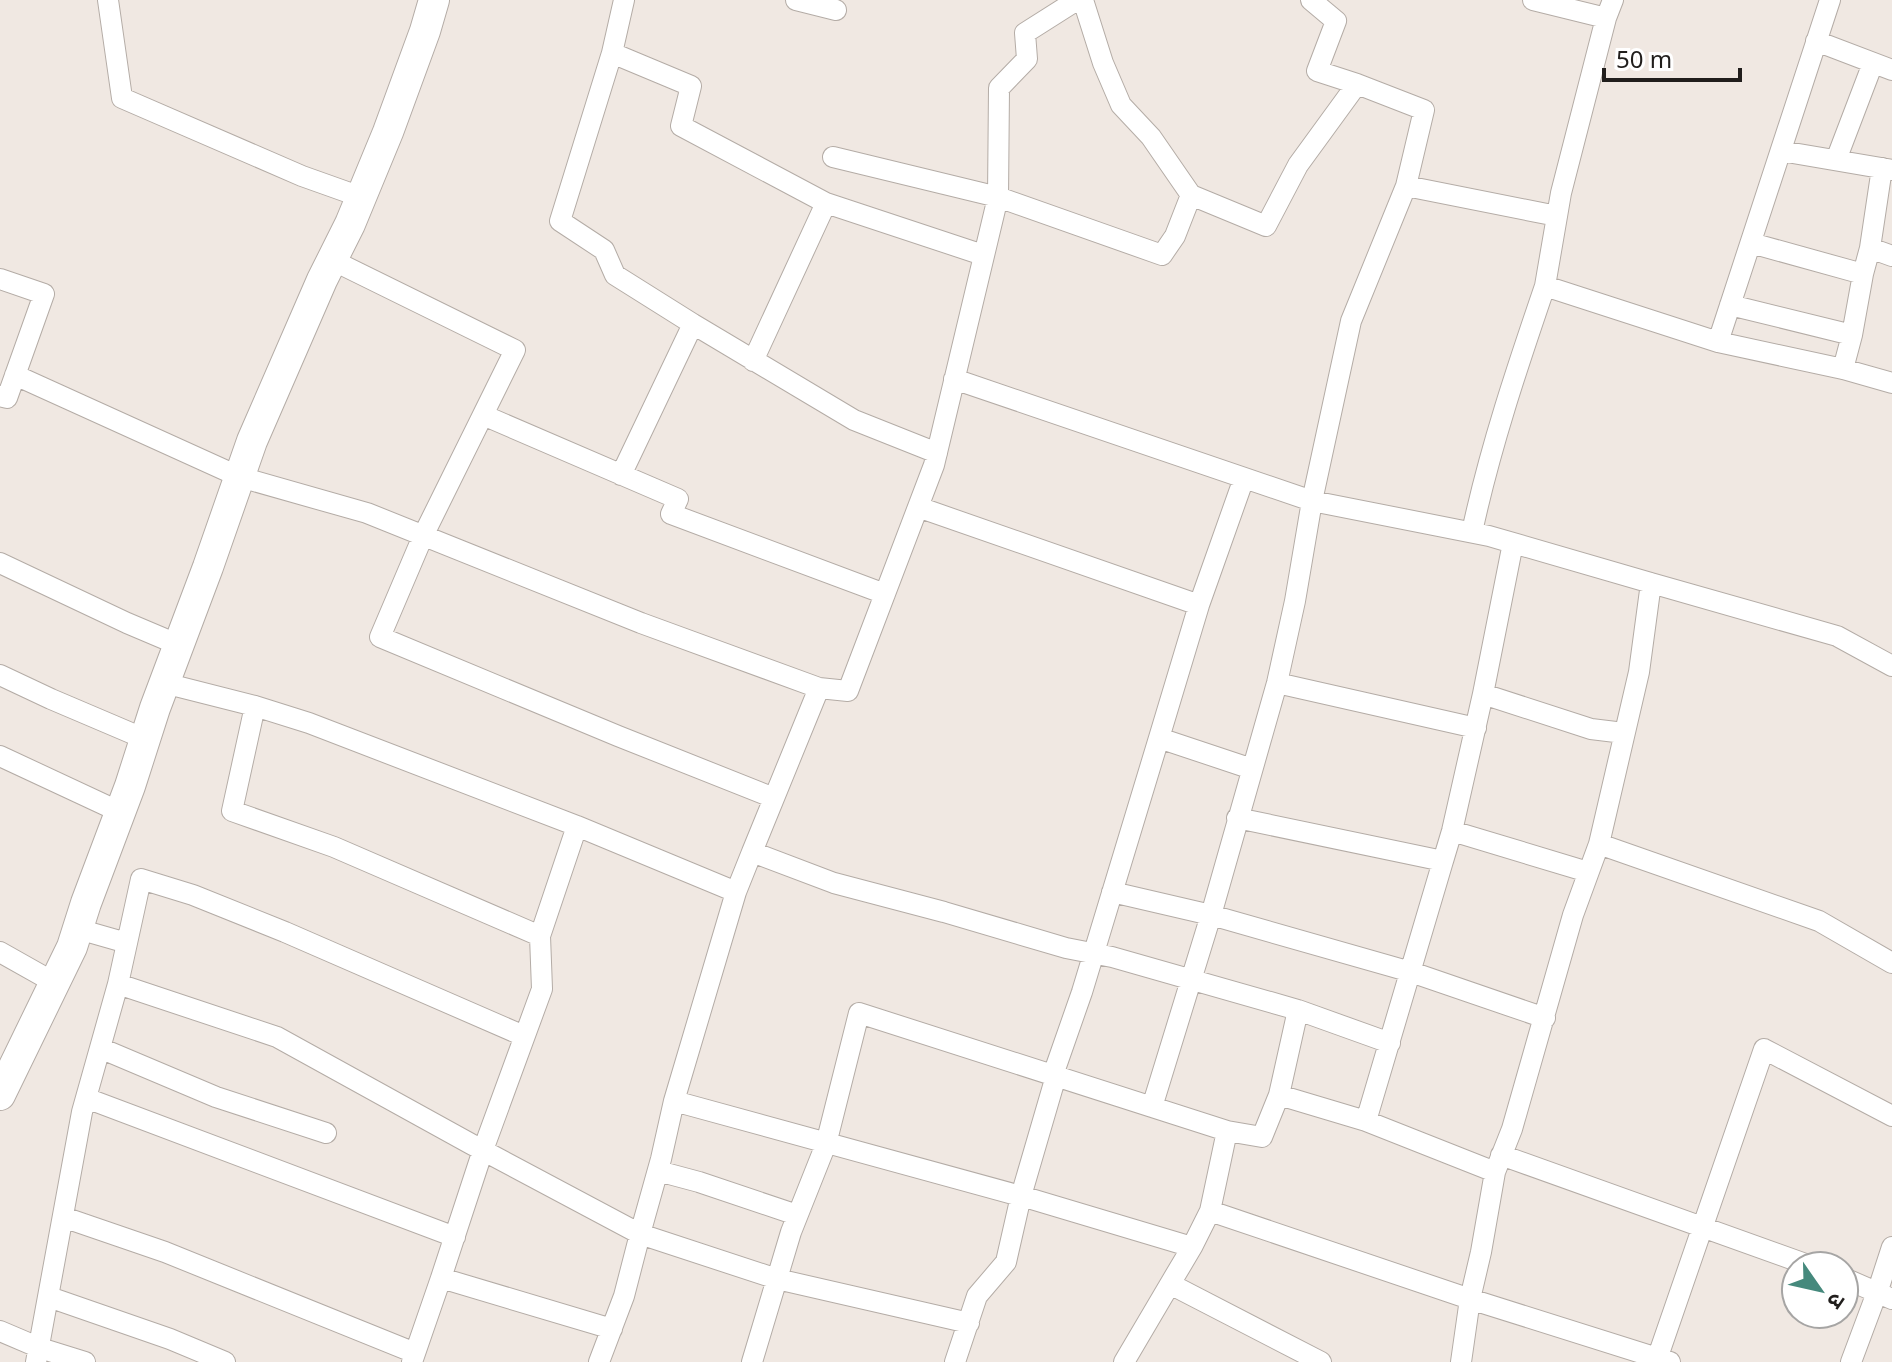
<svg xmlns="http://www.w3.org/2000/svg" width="1892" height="1362" font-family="'Noto Sans','Noto Sans Devanagari',sans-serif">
<rect width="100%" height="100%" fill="#f0e8e2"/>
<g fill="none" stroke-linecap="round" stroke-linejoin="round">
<g stroke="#b4aca6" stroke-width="22">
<path id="street" d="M108 0 122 98 302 176 361 197
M796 0 836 10
M1083 0 1103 63 1121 105 1151 137 1191 195
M1311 0 1336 21 1317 71 1357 84
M1533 0 1606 18
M1613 0 1606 18 1561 193 1545 286 1718 342 1843 369 1892 383
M1816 41 1892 70
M612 53 624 0
M1781 151 1892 170
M833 157 998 197 1162 255 1175 236 1191 195 1266 226 1298 165 1357 84 1424 110 1406 186 1351 321 1312 501 1295 601 1277 683 1211 915 1152 1107
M1836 160 1873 63
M1882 168 1870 248 1892 256
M1406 186 1557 216
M1751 243 1863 274 1870 248
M332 260 515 350 423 536 380 637 618 736 774 798
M0 279 44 294 7 398 0 396
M1730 305 1852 335 1843 369
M1852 335 1863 274
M1718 342 1830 0
M753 361 826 203
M15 375 240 477 367 513 641 623 819 688 752 852 834 883 944 912 1066 948 1112 957 1298 1010 1279 1095 1366 1121 1495 1172
M954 379 1312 501 1489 536 1651 583
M483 415 678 499 671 514 885 594
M937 453 854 420 693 324 615 275 604 250 560 221 612 53 691 86 681 126 826 203 983 255
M621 475 693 324
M918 507 1199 605
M1472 532C1490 448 1517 368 1545 286
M1513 543 1483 694 1591 729 1624 733
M0 563 127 623 179 645
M0 675 51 699 145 739
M164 683 255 706 232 811 334 847 540 936 577 826 736 892
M1277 683 1476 728
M819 688 848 691 934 465 998 197 999 88 1027 59 1025 33 1077 0
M255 706 309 723 577 826
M1159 738 1199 605 1244 478
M0 756 120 812
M1237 818 1443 861 1452 831 1483 694
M1452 831 1588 872
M1599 844 1819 921 1892 963
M1112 892 1211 915 1411 972 1545 1018
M78 929 127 943 118 984 277 1037 471 1144 640 1234 777 1279 969 1323
M127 943 141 879 193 895 285 932 524 1036
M0 952 55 983
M1298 1010 1390 1043
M100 1048 216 1097 326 1133
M1053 1075 1082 992 1159 738 1252 769
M86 1098 455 1237
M674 1101 1028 1198 1192 1247 1210 1211 1227 1131 1262 1137 1279 1095
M1366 1121 1443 861
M1501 1155 1811 1266
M658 1171 699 1182 797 1215
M1210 1211 1470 1299 1670 1362
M63 1217 165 1252 415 1353
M1192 1247 1170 1284 1321 1362
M441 1278 483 1150 542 989 540 936
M1844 1278 1892 1299
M49 1297 170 1339 225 1362
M0 1331 40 1348 85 1362
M36 1362 82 1112 118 984
M412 1362 441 1278 612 1329
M599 1362 624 1296 640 1234 661 1159 674 1101 736 892 752 852
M752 1362 791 1232 826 1144 859 1013 1227 1131
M955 1362 977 1296 1006 1262 1021 1196 1056 1076
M1124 1362 1170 1284
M1461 1362 1470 1299 1481 1252 1495 1172 1512 1129 1573 915 1599 844 1639 672 1651 583 1837 636 1892 666
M1656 1362 1764 1049 1892 1116
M1851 1362 1879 1287 1892 1247"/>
</g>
<g stroke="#b4aca6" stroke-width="32">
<path id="secondary" d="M0 1095 72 947 86 903 130 786 155 708 208 567 252 441 322 280 350 224 388 132 425 31 434 0"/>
</g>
<use href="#street" stroke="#fff" stroke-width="20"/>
<use href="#secondary" stroke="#fff" stroke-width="30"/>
</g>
<g transform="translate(1820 1290) rotate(124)"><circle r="38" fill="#ffffff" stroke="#a6a5a4" stroke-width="2"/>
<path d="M0-6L14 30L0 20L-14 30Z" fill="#45897c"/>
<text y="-12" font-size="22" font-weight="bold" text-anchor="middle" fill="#211e1c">उ</text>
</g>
<path d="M1604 68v12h136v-12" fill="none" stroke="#211e1c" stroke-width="4"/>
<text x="1616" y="68" font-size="24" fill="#211e1c" stroke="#ffffff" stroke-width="6" paint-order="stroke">50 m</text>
</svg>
